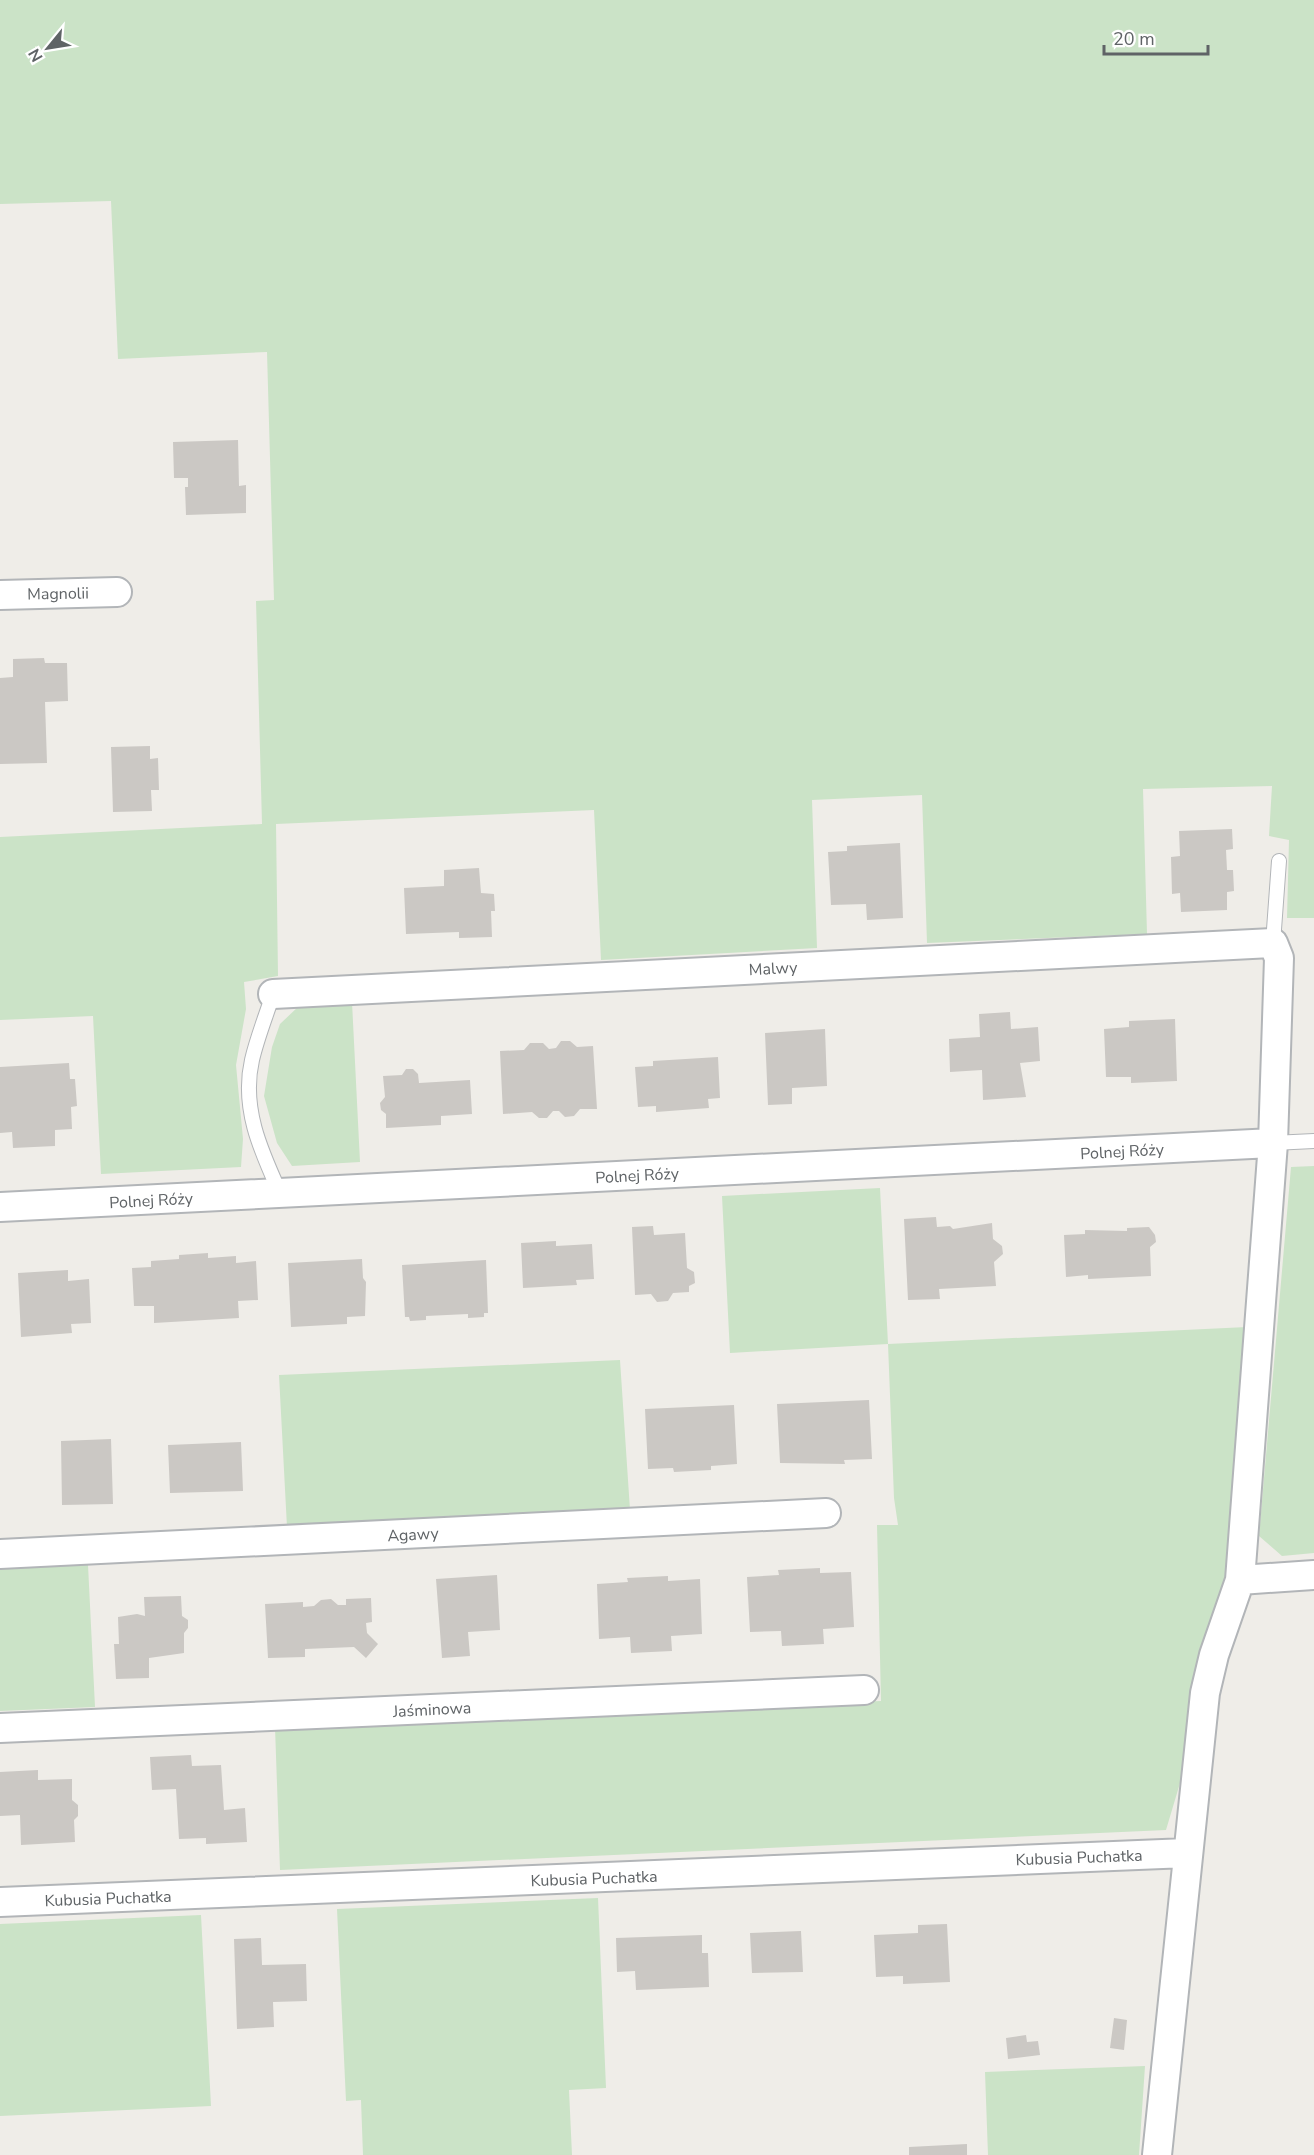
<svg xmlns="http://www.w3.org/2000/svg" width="1314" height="2155" font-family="'Nunito Sans',sans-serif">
<rect width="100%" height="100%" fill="#efede8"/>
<path fill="#cbe3c7" d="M0 0H1314V918H1287L1289 840 1269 836 1272 786 1143 789 1147 934 927 943 922 795 812 800 817 948 601 960 594 810 276 824 278 976 244 982 246 1009 236 1065 243 1139 241 1167 101 1174 93 1016 0 1020V837L262 824 256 601 274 600 267 352 118 359 111 201 0 204Z
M352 1002 360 1162 292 1166 277 1143 264 1096 272 1047 280 1024 300 1005Z
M1314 1166V1553L1282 1556 1259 1536 1291 1167Z
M880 1188 888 1344 1247 1327 1228 1565 1183 1773 1166 1830 280 1870 275 1727 881 1701 877 1525H898L894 1498 888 1344 730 1353 722 1196Z
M620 1360 630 1510 287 1527 279 1375Z
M88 1565 95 1707 0 1711V1569Z
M598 1898 606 2088 569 2090 572 2155H363L361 2100 346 2101 337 1909Z
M201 1915 211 2106 0 2116V1924Z
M1145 2066 1139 2155H988L985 2072Z"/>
<path fill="#cbc8c4" d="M238 440 239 486 246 485V513L186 515 185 487H188V478H174L173 442Z
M44 658 45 663H67L68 701 45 702 47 763 0 764V678L13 677V659Z
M150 746V759L158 758 159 790H151L152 811 113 812 111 747Z
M1232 829 1233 849 1226 850 1227 870H1233L1234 891 1227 892V910L1181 912 1180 893 1172 894 1171 857 1180 856 1179 831Z
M900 843 903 918 867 920 866 904 831 905 828 852 847 851V846Z
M479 868 481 893 494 894 495 911H491L492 937 459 938V932L406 934 404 888 444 886V870Z
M1010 1012 1011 1029 1038 1027 1040 1061 1020 1063 1026 1097 983 1100 982 1070 950 1072 949 1039 980 1037 979 1014Z
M1175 1019 1177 1081 1131 1083V1077H1106L1104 1029 1129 1027V1021Z
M825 1029 827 1086 792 1088V1104L768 1105 765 1033Z
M561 1041H570L577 1047 593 1046 597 1109H580L574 1116 565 1117 559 1111H553L547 1118H539L532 1112 503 1114 500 1051 524 1050 530 1043H543L549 1049 556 1048Z
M718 1057 720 1098 708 1099 709 1108 656 1112V1106L638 1107 635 1067 653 1066V1061Z
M69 1063 70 1079H75L77 1106 71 1107 72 1129 55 1130V1146L13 1148 12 1132 0 1133V1067Z
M406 1069H413L418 1074 419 1083 470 1080 472 1114 441 1116V1125L386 1128V1114L381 1110 380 1103 385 1097 383 1076 402 1075Z
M936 1217 937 1227 950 1226 953 1229 992 1223 993 1239 1002 1246 1003 1254 994 1262 996 1286 939 1289 940 1299 908 1300 904 1219Z
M653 1226 654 1235 685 1233 687 1268 694 1272 695 1283 689 1286V1292L673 1293 668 1301 657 1302 651 1294 635 1295 632 1227Z
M1149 1227 1155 1235 1156 1242 1150 1247 1151 1276 1088 1279V1275L1066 1277 1064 1235 1085 1234V1230L1127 1231V1228Z
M556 1241V1246L592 1244 594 1279 576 1280 577 1285 523 1288 521 1243Z
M208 1253V1258L236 1256V1263L256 1261 258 1300 238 1301 239 1318 154 1323V1306H134L132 1268 151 1267V1261L179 1259V1255Z
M362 1259 363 1278 366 1282 365 1316 347 1317V1324L291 1327 288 1263Z
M486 1260 488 1313H484V1317L468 1318V1314L426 1316V1320L410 1321 409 1317H405L402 1265Z
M68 1270V1281L89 1279 91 1323 71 1324 72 1333 21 1337 18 1273Z
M869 1400 872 1459 844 1460 845 1464 780 1463 777 1404Z
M734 1405 737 1464 711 1466V1470L674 1472 673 1468 648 1469 645 1409Z
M111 1439 113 1504 62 1505 61 1441Z
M241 1442 243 1491 170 1493 168 1445Z
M820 1568V1573L851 1572 854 1627 823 1629 824 1644 782 1646 781 1631 750 1632 747 1577 779 1575 778 1570Z
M497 1575 500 1630 468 1632 470 1656 442 1658 436 1579Z
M668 1576V1581L700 1579 702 1634 671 1636 672 1651 651 1652 631 1653 630 1637 599 1639 597 1584 628 1582 627 1578Z
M181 1596 182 1616 188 1620V1628L184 1633V1653L149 1658V1678L116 1679 114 1644H119L118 1617 137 1614 145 1616 144 1597Z
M371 1598 372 1622 366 1623 367 1633 378 1644 366 1658 354 1647 305 1649V1657L268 1658 265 1604 303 1602V1607L314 1606 321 1600 331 1599 338 1605H346V1599Z
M191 1755 192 1766 221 1765 224 1810 245 1808 247 1842 206 1844V1838L179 1839 176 1789 152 1790 150 1757Z
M38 1770V1780L72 1779V1800L78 1805V1816L74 1820 75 1842 21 1845 20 1815 0 1816V1772Z
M947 1924 950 1982 903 1984V1976L876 1977 874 1935 918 1933V1925Z
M801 1931 803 1972 752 1973 750 1933Z
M702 1935V1953H708L709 1987 636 1990 635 1971 617 1972 616 1938Z
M261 1938 262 1965 306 1964 307 2001 273 2002 274 2027 237 2029 234 1939Z
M1114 2018 1127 2020 1124 2050 1110 2048Z
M1026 2035 1027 2042 1038 2041 1040 2055 1008 2059 1006 2038Z
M967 2144V2155H909V2147Z"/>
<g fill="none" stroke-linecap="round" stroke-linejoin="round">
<g stroke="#b2b5b8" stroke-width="16">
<path id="service" d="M1273 943 1279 861
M273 994C266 1016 257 1038 252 1060 241 1108 261 1151 280 1193
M1273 1143 1314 1141"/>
</g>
<g stroke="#b2b5b8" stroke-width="32">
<path id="minor" d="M0 595 117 592
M273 994 1273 943 1279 958 1273 1143 1240 1580 1214 1655 1205 1693 1157 2155
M0 1207 1273 1143
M0 1554 826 1513
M1240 1580 1314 1575
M0 1728 864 1690
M0 1902 1187 1853"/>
</g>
<use href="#service" stroke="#fff" stroke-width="14"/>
<use href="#minor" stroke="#fff" stroke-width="28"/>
</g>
<g text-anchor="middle" stroke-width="4.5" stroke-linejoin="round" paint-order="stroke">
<g font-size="16" fill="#5f6366" stroke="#fff">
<text transform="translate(58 593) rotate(-1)" y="6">Magnolii</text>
<text transform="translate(773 968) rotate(-3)" y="6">Malwy</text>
<text transform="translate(1122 1151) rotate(-3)" y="6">Polnej Róży</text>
<text transform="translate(637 1175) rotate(-3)" y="6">Polnej Róży</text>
<text transform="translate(151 1200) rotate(-3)" y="6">Polnej Róży</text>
<text transform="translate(413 1534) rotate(-3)" y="6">Agawy</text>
<text transform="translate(432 1709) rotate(-3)" y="6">Jaśminowa</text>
<text transform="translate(1079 1857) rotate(-2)" y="6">Kubusia Puchatka</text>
<text transform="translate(594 1878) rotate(-2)" y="6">Kubusia Puchatka</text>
<text transform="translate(108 1898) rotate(-2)" y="6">Kubusia Puchatka</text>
</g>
</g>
<g transform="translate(48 48) rotate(240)" stroke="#ffffff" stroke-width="4.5" paint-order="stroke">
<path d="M0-4.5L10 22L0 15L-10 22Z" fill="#5f6366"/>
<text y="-9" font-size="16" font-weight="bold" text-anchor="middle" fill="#5f6366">N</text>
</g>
<path d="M1104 45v9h104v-9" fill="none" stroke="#5f6366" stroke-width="3"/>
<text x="1113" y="45" font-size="18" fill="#5f6366" stroke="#ffffff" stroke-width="4.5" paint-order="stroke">20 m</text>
</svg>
